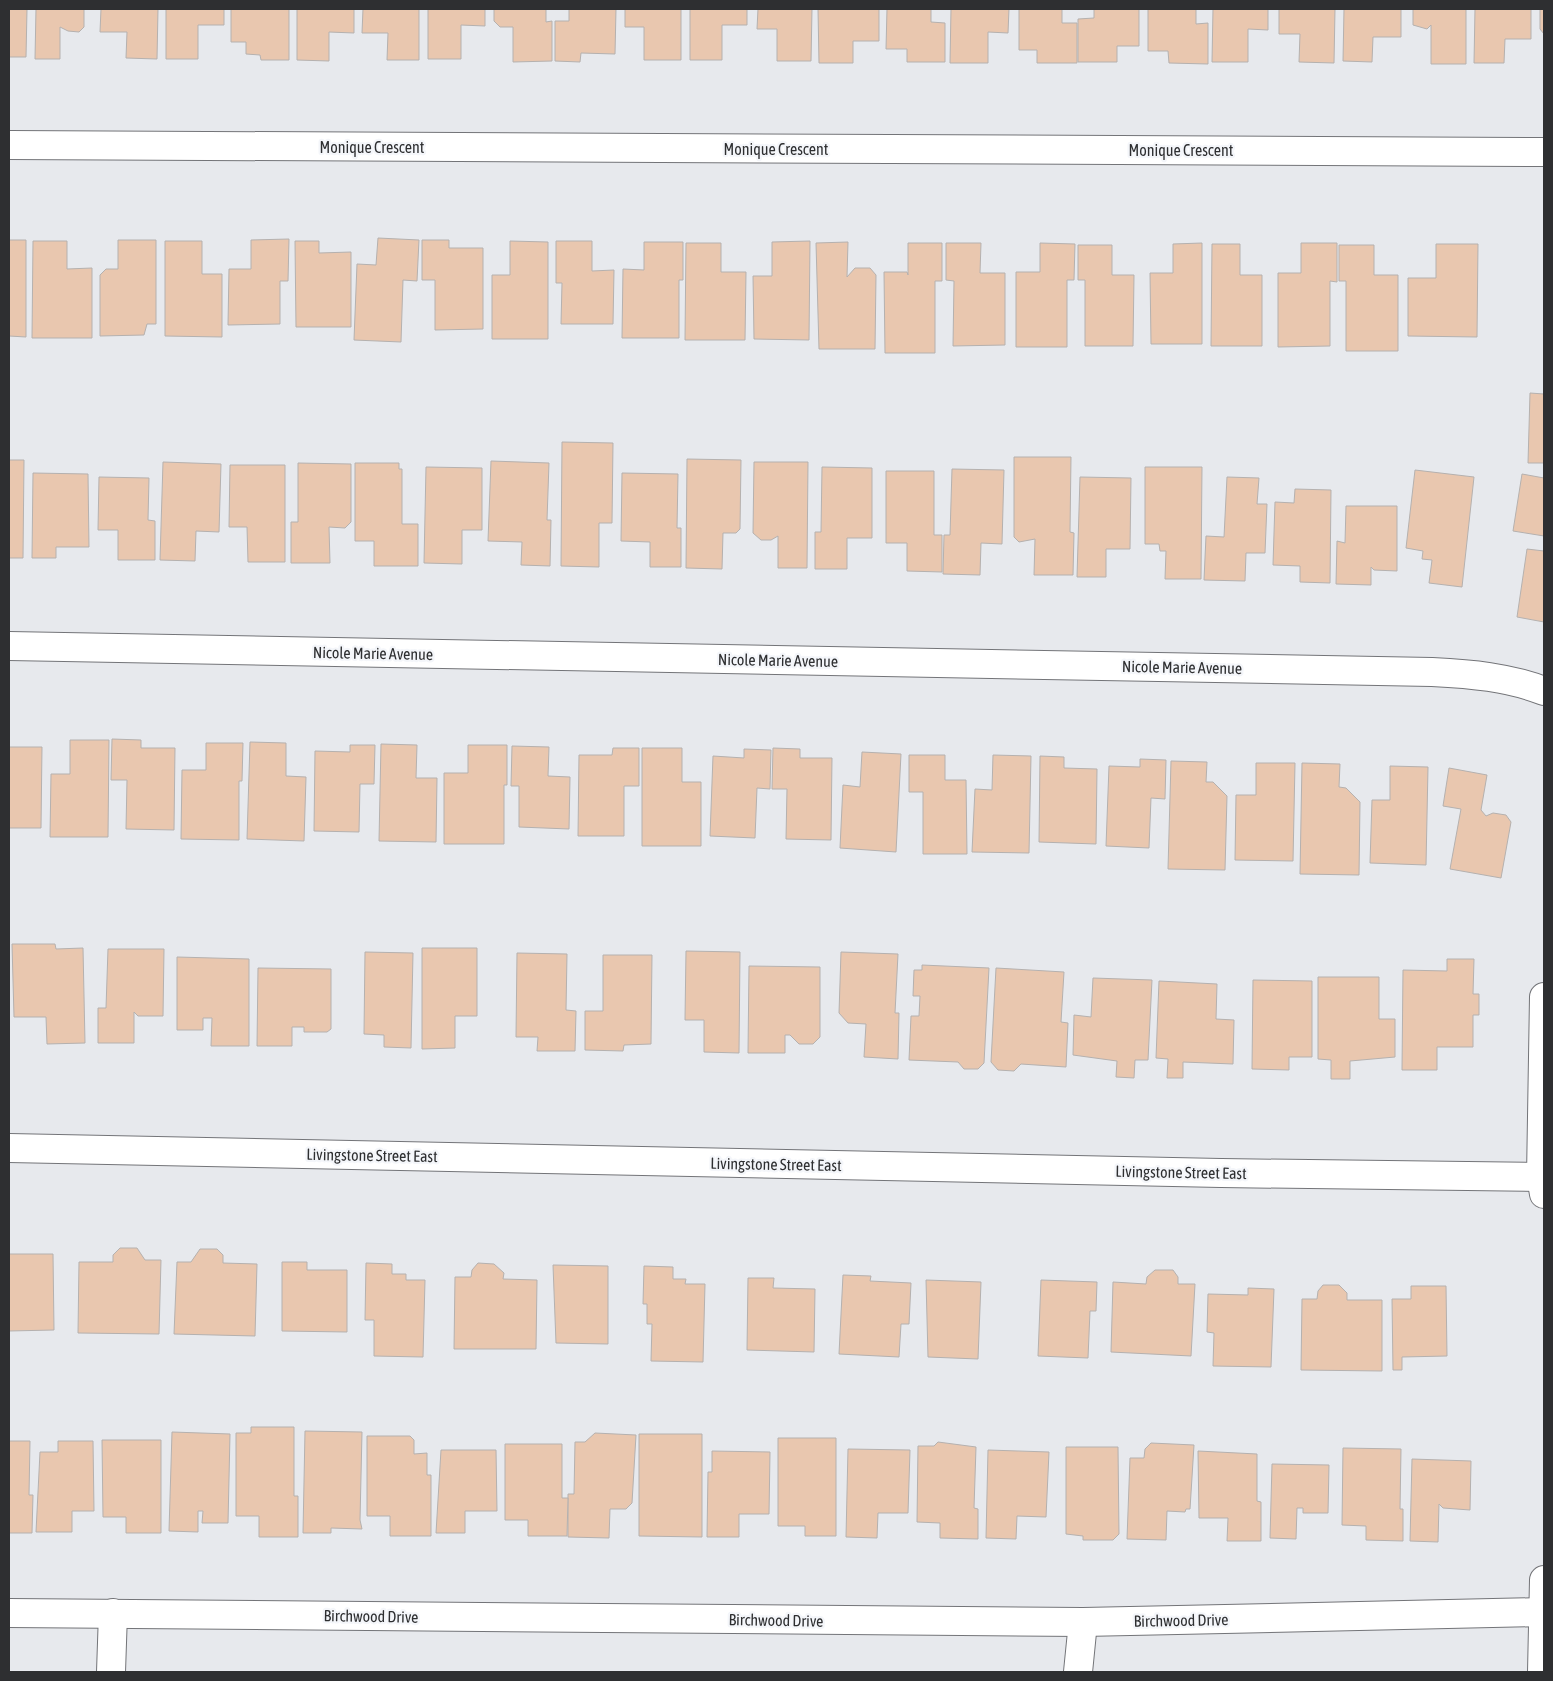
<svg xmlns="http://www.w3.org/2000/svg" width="1553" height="1681" viewBox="0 0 1553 1681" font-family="'Asap Condensed',sans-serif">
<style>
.building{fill:#e9c7af;stroke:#b5b1af}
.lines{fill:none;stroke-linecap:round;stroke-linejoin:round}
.street-casing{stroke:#737478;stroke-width:30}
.secondary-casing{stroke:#737478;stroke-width:30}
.street{stroke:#fff;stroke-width:28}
.secondary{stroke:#fff;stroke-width:28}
.labels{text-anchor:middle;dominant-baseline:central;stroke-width:4.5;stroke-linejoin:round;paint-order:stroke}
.street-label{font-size:16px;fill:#2e2f31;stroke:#f4f6fa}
</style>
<rect width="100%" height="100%" fill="#e7e9ed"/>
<g class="building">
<path d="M9 9H27L26 57H9Z"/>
<path d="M36 9H84V27L79 32 68 31 60 27V59H35Z"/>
<path d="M101 9H158L157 59 126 58 127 32H100Z"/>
<path d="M166 9H224V25H198V59H166Z"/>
<path d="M231 9H289V60H261L260 55 246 54V42H231Z"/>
<path d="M297 9H354V33L329 32V61L297 60Z"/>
<path d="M363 9H419V60H387L388 33H362Z"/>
<path d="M428 9H485V26L461 25V59H428Z"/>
<path d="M494 9H546V22L552 21V61L513 62V27H500L494 21Z"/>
<path d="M569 9H616L615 54 581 53 580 62 555 61V21H569Z"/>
<path d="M625 9H681V60H644V27H625Z"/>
<path d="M690 9H747V25H722V60H690Z"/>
<path d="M758 9H812L811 61H777V29H757Z"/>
<path d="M818 9H879V41H853V63H819Z"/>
<path d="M887 9H931V22L945 23V62H907V49H886Z"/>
<path d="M951 9H1009L1008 33 988 32V63H950Z"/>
<path d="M1019 9H1062V23H1077V63H1037V50H1019Z"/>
<path d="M1094 9H1139V46H1117V62H1078V19L1094 18Z"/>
<path d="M1148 9H1196V24L1208 23V64L1169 63 1168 51H1148Z"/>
<path d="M1213 9H1268V30L1248 29V62H1212Z"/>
<path d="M1279 9H1335L1334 63 1299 62 1300 34H1279Z"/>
<path d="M1344 9H1401V37H1373L1372 62 1343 61Z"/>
<path d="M1413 9H1466V64H1431V25L1427 29 1413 25Z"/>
<path d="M1475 9H1531V39H1505L1504 63H1474Z"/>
<path d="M1540 9H1544V34L1540 29Z"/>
<path d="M378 238 419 240 417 281 403 280 401 342 354 340 357 264 376 265Z"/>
<path d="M289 239 288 281H280V324L228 325 229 269H251V240Z"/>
<path d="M9 240H26V337L9 336Z"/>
<path d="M118 240H156V324H147L144 335 100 336V275L106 269H118Z"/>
<path d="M422 240H449V248H483V329L435 330V280H422Z"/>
<path d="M33 241H67V269L92 268V338H32Z"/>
<path d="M165 241H202V274H222V337L165 336Z"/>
<path d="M295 241H319V253L351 252V327H296Z"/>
<path d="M510 241 548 242V339H492V275H510Z"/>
<path d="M556 241H592V271L614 270 613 324H561L562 283H556Z"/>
<path d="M810 241 809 340 754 339 753 276H772V242Z"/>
<path d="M644 242H683V280H679V338H622L623 269 644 270Z"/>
<path d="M848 242 847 277 855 268H870L876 275 875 349H819L816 243Z"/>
<path d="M686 243H721V272H746L745 340H685Z"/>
<path d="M908 243H942V281H935V353H885L884 272H907L908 275Z"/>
<path d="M946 243H981L980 273H1005V345L953 346 954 281 946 280Z"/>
<path d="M1040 243 1075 244 1074 280H1067V347H1016V272H1040Z"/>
<path d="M1202 243V344H1151L1150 273H1173V244Z"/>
<path d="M1301 243H1337V282L1330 281V346L1278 347V273H1301Z"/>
<path d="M1212 244H1240V275H1262V346H1211Z"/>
<path d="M1436 244H1478L1477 337 1408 336V278H1436Z"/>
<path d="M1078 245H1112V275H1134L1133 346H1085V280H1078Z"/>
<path d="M1339 245H1374V275H1398V351H1346V281H1339Z"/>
<path d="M1530 393 1544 394V463H1528Z"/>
<path d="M562 442 613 443 612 523H599V567L561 566Z"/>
<path d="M1014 457H1071L1070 532 1074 533 1073 575H1034L1035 539 1019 542 1014 537Z"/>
<path d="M687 459 741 460 740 529 736 533H723L722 569 686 568Z"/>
<path d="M9 460H24L23 558H9Z"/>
<path d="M491 461 549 463 547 520H551L550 566 521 565 522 542 488 541Z"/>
<path d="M163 462 221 464 219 532 196 531 195 561 160 560Z"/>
<path d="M754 462H808L807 568H778V536L771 540H761L753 533Z"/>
<path d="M298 463 351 464V522L345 528 329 527 330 563H291V522H298Z"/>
<path d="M355 463H399V469H402V524H418V566H374V541H355Z"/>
<path d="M230 465H285V562H248L247 527H229Z"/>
<path d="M426 467 482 468V530H462V564L424 563Z"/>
<path d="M822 467 872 468V538H847V569H815V532H821Z"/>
<path d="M1145 467H1202L1201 579H1165L1166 551H1160L1159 544H1145Z"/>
<path d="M952 469 1004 470 1002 544 981 543 980 575 943 574 944 535H950Z"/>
<path d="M1415 470 1474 477 1462 587 1429 583 1432 560 1422 559 1423 551 1406 548Z"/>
<path d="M886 471H934V535H942V572L907 571V543H886Z"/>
<path d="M33 473 88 474 89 547H56V558H32Z"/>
<path d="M622 473 678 474 677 528H681V567H650V542L621 541Z"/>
<path d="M1522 474 1544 478V536L1513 531Z"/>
<path d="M99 477 149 478 148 520 155 521V560H118V530H98Z"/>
<path d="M1080 477 1131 478 1130 549H1106V577H1077Z"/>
<path d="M1227 477 1259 478 1257 504H1267L1265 553H1246L1245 581 1204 580 1206 536 1224 537Z"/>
<path d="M1295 489 1331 490 1330 583 1300 582V566L1273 565 1275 502 1294 503Z"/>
<path d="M1346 506H1397V571L1374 570 1371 567V585L1336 584 1337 541 1345 543Z"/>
<path d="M1527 549 1544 551V622L1517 617Z"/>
<path d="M112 739 141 740V748H175L174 830 126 829 127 780H111Z"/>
<path d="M70 740H109L108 837H50L51 774H70Z"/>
<path d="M250 742 286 743V776L306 777 304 841 247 839Z"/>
<path d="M206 743H243L242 781H239V840L181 839 182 770H206Z"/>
<path d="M381 744 417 745 416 778H437L436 842 379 841Z"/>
<path d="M350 745H375L374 784H360L359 832 314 831 315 751 350 752Z"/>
<path d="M468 745H507V785H504V844H444V773H468Z"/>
<path d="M512 746 549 747 548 776 570 777 569 829 519 827V786H511Z"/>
<path d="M9 747H42L41 828H9Z"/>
<path d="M613 748H639V786H624V836H578L579 755H612Z"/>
<path d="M642 748H682V782H701V846H642Z"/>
<path d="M773 748 800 749V758H832L831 840 786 839 787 789H772Z"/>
<path d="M744 749 771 750 770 789 757 788 755 838 710 836 713 756 744 758Z"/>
<path d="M862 752 901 754 896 852 840 848 843 785 860 787Z"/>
<path d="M909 755H945V780H966L967 854H923V792H909Z"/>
<path d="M993 755 1031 756 1029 853 972 852 975 789 992 790Z"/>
<path d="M1040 756 1064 757V768L1097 769 1096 844 1039 842Z"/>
<path d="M1140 759 1166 760 1165 799 1151 798 1149 848 1106 846 1109 766 1140 767Z"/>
<path d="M1171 761 1207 762 1206 782H1213L1227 796 1225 870 1168 869Z"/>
<path d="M1256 763H1295L1293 861 1235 860 1236 795H1256Z"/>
<path d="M1302 763 1340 764 1339 787 1346 788 1360 802 1359 875 1300 874Z"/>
<path d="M1390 766 1428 767 1426 865 1370 863 1372 800H1390Z"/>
<path d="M1449 768 1487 775 1481 810 1486 816 1493 813 1506 815 1511 822 1501 878 1450 869 1461 809 1443 806Z"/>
<path d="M12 944H55L56 949 83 948 85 1043 47 1044 46 1017H14Z"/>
<path d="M422 948H477V1016H455V1048L422 1049Z"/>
<path d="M108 949H164L163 1016H138L134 1012V1043H98V1008H106Z"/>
<path d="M686 951 740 952 739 1053 704 1052V1020H685Z"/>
<path d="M365 952 413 953 411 1048 384 1047V1035L364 1034Z"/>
<path d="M841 952 898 954 895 1013H899L898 1059 864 1057 866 1024 848 1023 839 1013Z"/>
<path d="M517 953 567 954 566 1010 576 1011 575 1051H537L538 1037H516Z"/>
<path d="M603 955H652L651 1044 624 1045 623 1051 585 1050V1011H603Z"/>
<path d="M177 957 249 959V1046H211L212 1018H203V1030H177Z"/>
<path d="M1447 959H1474L1473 994H1479V1015H1473V1047H1437V1070H1402L1403 970 1447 971Z"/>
<path d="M922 965 989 968 984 1063 978 1069H964L958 1062 909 1060 911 1016H919L920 996H913L914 970H922Z"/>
<path d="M749 966 820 967V1037L813 1044H799L790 1035H785V1053H748Z"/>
<path d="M258 968 331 969V1029L327 1032H304V1027H292V1046H257Z"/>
<path d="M996 968 1064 972 1061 1022 1068 1023 1066 1067 1021 1064 1014 1071 998 1070 991 1062Z"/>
<path d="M1318 977H1379V1019H1395V1057L1350 1061V1079H1331V1060L1318 1059Z"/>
<path d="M1093 978 1152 980 1148 1060H1135L1134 1078 1116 1077 1117 1061 1073 1055 1074 1015 1091 1017Z"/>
<path d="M1253 980 1312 981V1057H1289V1070L1252 1069Z"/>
<path d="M1159 981 1217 984 1216 1019 1234 1020 1233 1064 1183 1062V1078H1167L1168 1059 1156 1058Z"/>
<path d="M120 1248H137L145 1260H161L159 1334 78 1333 79 1262H113V1255Z"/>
<path d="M200 1249H217L223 1255V1263L257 1264 255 1336 174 1334 177 1262H191Z"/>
<path d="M9 1254H53L54 1330 9 1331Z"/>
<path d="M282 1262H307V1270H347V1332L282 1331Z"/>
<path d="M366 1263 392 1264V1274H406V1280H425L423 1357 374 1356V1320H365Z"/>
<path d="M478 1263 494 1264 504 1273 503 1279 537 1280 536 1349H454L455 1277H471L472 1270Z"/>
<path d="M553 1265 608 1266V1344L556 1343Z"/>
<path d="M644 1266 673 1267V1279H686L685 1284H705L703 1362 651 1361 652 1324H647V1304H643Z"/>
<path d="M1155 1270H1173L1178 1277V1284H1195L1191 1356 1111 1352 1113 1282 1146 1284 1147 1277Z"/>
<path d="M843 1275 871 1276 870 1281 911 1283 909 1324H901L899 1357 839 1354Z"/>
<path d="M748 1278H774L773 1288 815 1289 814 1352 747 1350Z"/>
<path d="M926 1280 981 1282 978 1359 928 1357Z"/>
<path d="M1041 1280 1097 1282 1096 1311H1090L1088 1358 1038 1356Z"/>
<path d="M1323 1285H1339L1347 1293V1300H1382V1371L1301 1370 1302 1299H1317L1318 1291Z"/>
<path d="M1411 1286H1446L1447 1356 1402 1357V1370H1393L1392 1299H1411Z"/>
<path d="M1248 1288 1274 1289 1271 1367 1213 1366 1214 1333 1207 1332 1208 1294 1248 1295Z"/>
<path d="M251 1427H294V1496H298V1537H259V1516H236V1433H251Z"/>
<path d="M305 1431 362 1432 360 1520 362 1529 331 1528V1533H303Z"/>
<path d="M172 1432 230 1434 228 1523H202L203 1511H198V1532L169 1531Z"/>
<path d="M595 1433 636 1435 632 1503 626 1509H610L609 1538 568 1537V1494H574L575 1442H585Z"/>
<path d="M639 1434H702V1537L639 1536Z"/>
<path d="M367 1436H410L414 1440V1454L427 1453V1475H431V1536H390V1516H367Z"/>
<path d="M778 1438H836V1536H805V1526H778Z"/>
<path d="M102 1440H161V1533H126V1517H103Z"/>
<path d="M9 1441H30L29 1495H33L32 1533H9Z"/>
<path d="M58 1441H93L94 1511H72V1532H36L40 1452H58Z"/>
<path d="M938 1442 976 1447 974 1508 978 1509V1539L940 1538V1523L917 1522 918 1446H934Z"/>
<path d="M1151 1443 1194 1445 1190 1509H1186L1185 1512 1167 1511 1166 1540 1127 1539 1130 1458H1144L1145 1449Z"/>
<path d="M505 1444H562V1498H568L567 1536H528V1520H505Z"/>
<path d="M1066 1447H1118L1119 1534 1113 1540H1083V1536L1066 1534Z"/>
<path d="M1343 1448 1401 1449 1400 1509H1403V1541L1366 1540V1526L1342 1525Z"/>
<path d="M848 1449 910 1450 908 1513H878L877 1538 846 1537Z"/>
<path d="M441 1450H496L497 1511H465V1533H436Z"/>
<path d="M988 1450 1049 1452 1046 1517 1017 1516 1016 1539 986 1538Z"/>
<path d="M712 1451 770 1452 769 1514H739V1537H707L708 1472H712Z"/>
<path d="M1198 1451 1257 1454V1501L1261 1502V1541H1227L1228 1518H1199Z"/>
<path d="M1412 1459 1471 1461 1470 1510 1443 1508 1439 1504 1438 1542 1410 1541Z"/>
<path d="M1272 1464 1329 1465 1328 1513H1303V1508H1297L1296 1539 1270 1538Z"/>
</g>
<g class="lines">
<g class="street-casing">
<g id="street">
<path d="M9 145 1544 152"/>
<path d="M9 646 1432 672C1471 674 1508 677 1544 691"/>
<path d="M1544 997 1541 1177 1544 1194"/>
<path d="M9 1613 1083 1622 1543 1612"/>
<path d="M111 1672 113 1613"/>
<path d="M1078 1672 1083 1622"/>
<path d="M1542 1672 1544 1580"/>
</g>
</g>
<g class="secondary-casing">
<path id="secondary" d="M9 1148 1221 1173 1544 1177"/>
</g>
<use href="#street" class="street"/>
<use href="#secondary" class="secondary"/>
</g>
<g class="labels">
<g class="street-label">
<text x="372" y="147">Monique Crescent</text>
<text x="776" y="149">Monique Crescent</text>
<text x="1181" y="150">Monique Crescent</text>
<text transform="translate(373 653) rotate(1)">Nicole Marie Avenue</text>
<text transform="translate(778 660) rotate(1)">Nicole Marie Avenue</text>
<text transform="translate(1182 667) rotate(1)">Nicole Marie Avenue</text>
<text transform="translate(372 1155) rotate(1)">Livingstone Street East</text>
<text transform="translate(776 1164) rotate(1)">Livingstone Street East</text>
<text transform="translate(1181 1172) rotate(1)">Livingstone Street East</text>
<text transform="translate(371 1616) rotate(1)">Birchwood Drive</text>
<text transform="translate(776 1620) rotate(1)">Birchwood Drive</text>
<text transform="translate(1181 1620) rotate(-1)">Birchwood Drive</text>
</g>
</g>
<rect width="1553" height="1681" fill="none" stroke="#2e2f31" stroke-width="20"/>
</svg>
